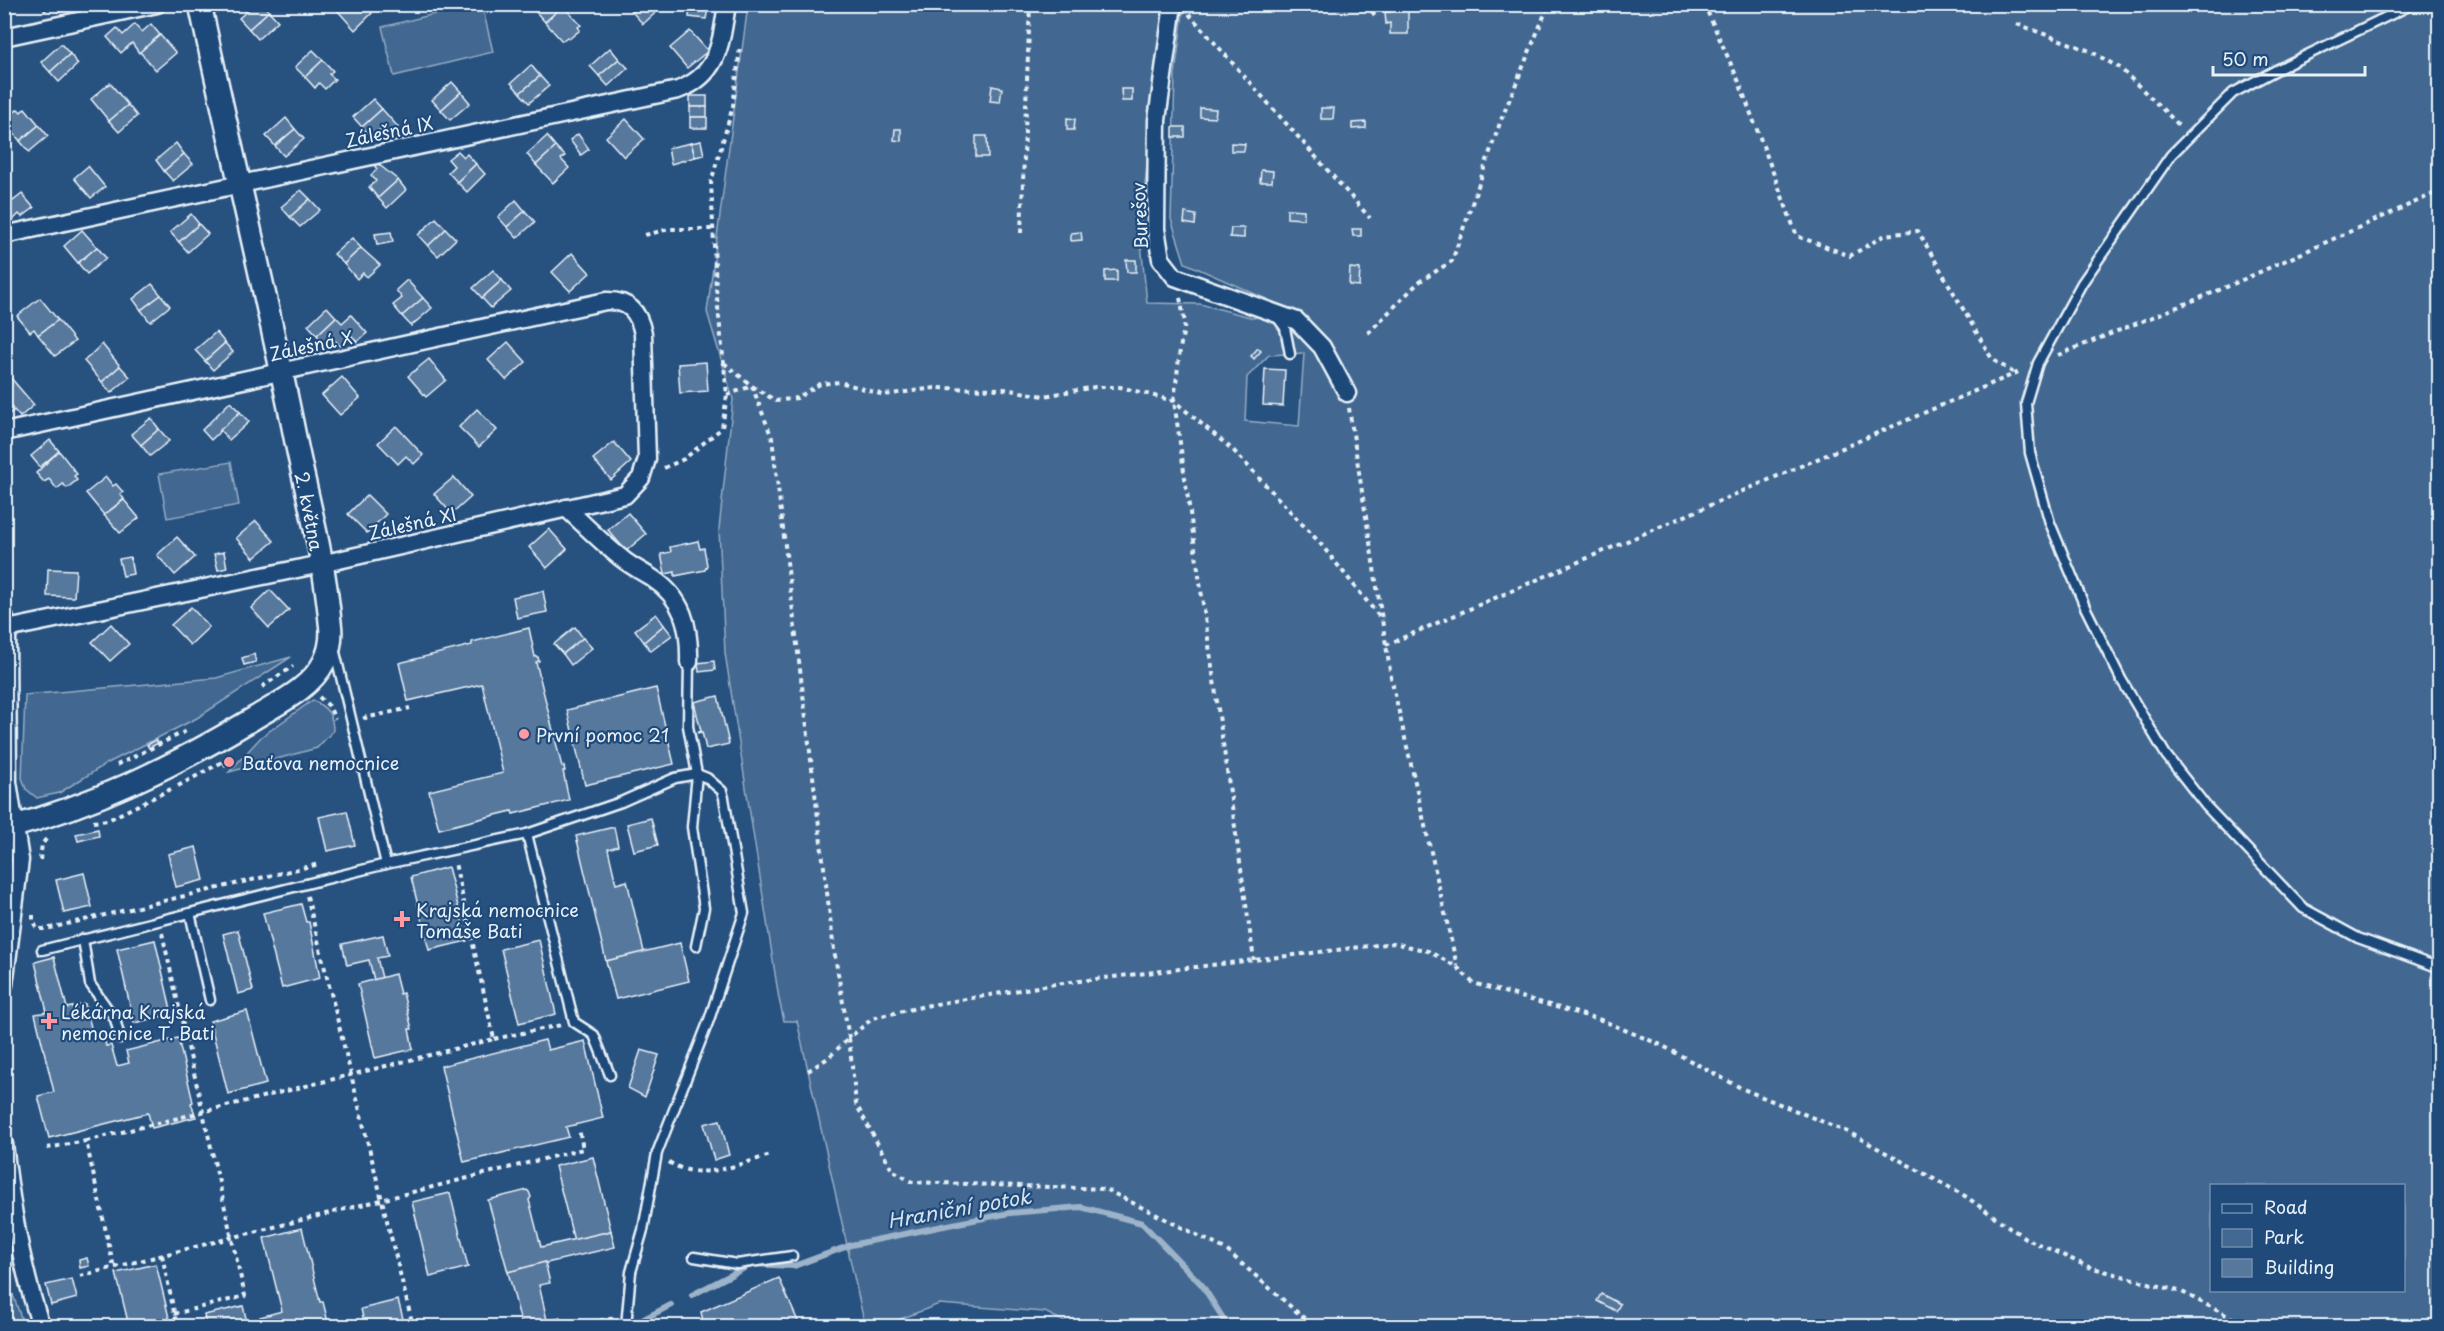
<svg xmlns="http://www.w3.org/2000/svg" width="2444" height="1331" viewBox="0 0 2444 1331" font-family="'Playpen Sans',sans-serif">
<style>
.green{fill:#436891;stroke:#96acc4;stroke-width:1.5;fill-rule:evenodd}
.lines{fill:none;stroke-linecap:round;stroke-linejoin:round}
.stream{stroke:#9db3c9;stroke-width:6}
.building{fill:#57789d;stroke:#e8f1f8;stroke-width:1.5}
.service-casing{stroke:#e8f1f8;stroke-width:13}
.minor-casing{stroke:#e8f1f8;stroke-width:21}
.tertiary-casing{stroke:#e8f1f8;stroke-width:26}
.path{stroke:#e8f1f8;stroke-width:4;stroke-dasharray:4.5 4.5;stroke-linecap:butt}
.service{stroke:#1f4a7a;stroke-width:8}
.minor{stroke:#1f4a7a;stroke-width:16}
.tertiary{stroke:#1f4a7a;stroke-width:21}
.poi-dot{fill:#ff9aa2;stroke:#1f4a7a;stroke-width:2}
.labels{text-anchor:middle;dominant-baseline:central;stroke-width:4.5;stroke-linejoin:round;paint-order:stroke}
.street-label{font-size:18px;fill:#e8f1f8;stroke:#1f4a7a}
.poi-label{font-size:18px;fill:#e8f1f8;stroke:#1f4a7a;text-anchor:start}
.water-label{font-size:20px;font-style:italic;fill:#d5e2ec;stroke:#1f4a7a}
</style>
<rect width="100%" height="100%" fill="#27517f"/>
<filter id="ink" filterUnits="userSpaceOnUse"><feTurbulence type="fractalNoise" baseFrequency=".0167" numOctaves="2"/><feDisplacementMap in="SourceGraphic" scale="12" xChannelSelector="R" yChannelSelector="G"/><feConvolveMatrix kernelMatrix="1 2 1 2 8 2 1 2 1" color-interpolation-filters="sRGB"/></filter>
<g filter="url(#ink)">
<g class="green">
<path d="M475 4 482 5 493 52 394 76 382 27Z"/>
<path d="M748 5H1163L1140 234 1147 303 1200 304 1254 318 1280 305 1185 263 1171 219 1175 75 1184 5H2439V1326H1073L1045 1312 939 1304 883 1326H865L797 1021H784L779 999 725 653 719 529 733 399 707 312ZM1304 353 1299 426 1245 421 1247 377 1269 355ZM2212 1186H2404V1290H2212Z"/>
<path d="M231 462 239 505 167 518 159 474Z"/>
<path d="M291 657 197 718 106 764 59 793 37 798 26 789 22 778 25 695 216 678Z"/>
<path d="M313 700C328 709 333 714 333 731L317 748 229 772 261 737Z"/>
<path d="M4 1272H5L24 1326H5Z"/>
</g>
<g class="lines">
<g class="stream">
<path d="M692 1295 752 1264 794 1266 851 1245 963 1222 1010 1213 1081 1207 1142 1223 1202 1285 1228 1326"/>
<path d="M632 1325 671 1305"/>
<path d="M1251 1326 1261 1323 1262 1326"/>
</g>
</g>
<g class="building">
<path d="M39 4H52L45 11Z"/>
<path d="M54 4H71L72 6 65 11 63 9 60 12Z"/>
<path d="M255 4H263L269 11 249 29 239 18Z"/>
<path d="M332 4H343L337 10Z"/>
<path d="M343 4H367L372 13 355 30 337 10Z"/>
<path d="M544 4H562L563 6 545 22 536 12Z"/>
<path d="M625 4H658L661 8 643 24Z"/>
<path d="M691 4H708V8Z"/>
<path d="M1390 4H1408V34H1390V23L1386 24 1385 12H1390Z"/>
<path d="M690 5 708 8 706 19 689 17Z"/>
<path d="M563 6 581 25 578 27 580 30 569 39 567 37 562 41 545 22Z"/>
<path d="M269 11 278 21 258 39 249 29Z"/>
<path d="M135 24 142 32 151 24 160 35 139 53 132 43 121 53 107 37 117 28 123 35Z"/>
<path d="M690 31 708 51 687 68 670 48Z"/>
<path d="M160 35 176 53 156 70 140 52Z"/>
<path d="M61 44 70 54 50 72 41 62Z"/>
<path d="M610 48 619 59 599 76 590 66Z"/>
<path d="M313 50 323 60 305 77 295 67Z"/>
<path d="M70 54 78 64 59 82 50 72Z"/>
<path d="M619 59 628 68 608 86 599 76Z"/>
<path d="M323 60 333 71 329 74 335 79 325 89 319 83 315 88 305 77Z"/>
<path d="M531 65 540 76 520 93 511 83Z"/>
<path d="M540 76 549 86 529 103 520 93Z"/>
<path d="M452 82 461 92 441 110 432 100Z"/>
<path d="M110 83 128 105 109 121 91 99Z"/>
<path d="M992 86 1002 88 1000 102 990 101Z"/>
<path d="M1121 89H1132V101H1122Z"/>
<path d="M461 92 470 103 450 120 441 110Z"/>
<rect x="690" y="96" width="17" height="11"/>
<path d="M373 99 382 109 362 127 353 117Z"/>
<path d="M128 105 137 116 119 132 109 121Z"/>
<rect x="690" y="107" width="17" height="10"/>
<path d="M25 108 39 125 20 141 4 121 18 109 21 112Z"/>
<path d="M1200 108 1216 109 1215 118 1200 117Z"/>
<path d="M1321 108H1334L1333 119H1321Z"/>
<path d="M382 109 398 127 386 138 379 130 371 137 362 127Z"/>
<rect x="690" y="117" width="17" height="11"/>
<path d="M286 118 295 129 275 146 266 136Z"/>
<path d="M1067 118 1075 119 1074 130H1067Z"/>
<path d="M626 119 644 139 624 157 606 137Z"/>
<path d="M1366 122V128L1352 129V123Z"/>
<path d="M39 125 48 136 29 152 20 141Z"/>
<rect x="1173" y="127" width="12" height="10"/>
<path d="M295 129 304 139 284 156 275 146Z"/>
<path d="M895 129H901V141L894 140Z"/>
<path d="M578 134 589 149 581 155 570 140Z"/>
<path d="M547 136 556 147 536 165 527 154Z"/>
<path d="M976 136H987L988 157H976Z"/>
<path d="M701 141 704 155 695 157 691 143Z"/>
<path d="M176 143 184 154 164 171 156 160Z"/>
<path d="M691 143 695 157 671 164 668 148Z"/>
<path d="M1231 143 1245 144 1244 151H1231Z"/>
<path d="M556 147 565 156 561 159 569 168 553 183 536 165Z"/>
<path d="M458 151 464 157 467 154 476 164 457 182 448 172 454 166 448 159Z"/>
<path d="M184 154 193 164 173 181 164 171Z"/>
<path d="M377 163 398 180 378 198 369 187 376 181 371 175 377 169 374 165Z"/>
<path d="M476 164 485 174 467 192 457 182Z"/>
<path d="M88 166 105 187 91 198 74 178Z"/>
<path d="M1261 170 1273 171 1272 182H1260Z"/>
<path d="M398 180 406 190 387 208 378 198Z"/>
<path d="M301 190 310 199 290 217 281 207Z"/>
<path d="M5 192 13 201 22 194 34 208 22 217 19 214 13 220 4 212Z"/>
<path d="M310 199 320 210 300 227 290 217Z"/>
<path d="M516 200 525 211 507 227 498 217Z"/>
<path d="M1287 209 1304 210V219L1287 218Z"/>
<path d="M525 211 535 222 517 238 507 227Z"/>
<path d="M1185 213 1196 215 1195 225 1184 223Z"/>
<path d="M191 214 199 224 179 242 170 232Z"/>
<path d="M436 218 446 229 428 246 418 235Z"/>
<path d="M199 224 208 234 188 252 179 242Z"/>
<path d="M1231 228H1244V238L1230 237Z"/>
<path d="M446 229 456 239 438 256 428 246Z"/>
<path d="M1352 229H1361V236H1353Z"/>
<path d="M82 230 97 247 78 263 64 246Z"/>
<path d="M391 232 393 242 377 245 375 234Z"/>
<path d="M1081 232 1082 240 1071 241V233Z"/>
<path d="M352 238 361 248 344 264 334 254Z"/>
<path d="M97 247 106 258 87 274 78 263Z"/>
<path d="M361 248 380 265 367 277 363 273 357 279 344 264Z"/>
<path d="M572 253 590 273 570 291 552 272Z"/>
<path d="M1126 260H1136V272H1127Z"/>
<path d="M1350 268 1360 269 1359 286 1349 285Z"/>
<path d="M493 270 502 280 482 298 473 288Z"/>
<path d="M1117 270V281H1105V271Z"/>
<path d="M407 280 423 298 402 316 393 305 402 298 396 290Z"/>
<path d="M502 280 511 291 491 308 482 298Z"/>
<path d="M152 284 161 295 141 310 133 299Z"/>
<path d="M161 295 170 306 150 322 141 310Z"/>
<path d="M40 298 58 320 38 335 34 329 30 332 17 316Z"/>
<path d="M423 298 432 308 411 326 402 316Z"/>
<path d="M327 307 336 317 317 335 308 325Z"/>
<path d="M351 315 367 333 357 342 352 336 340 346 333 338 326 345 317 335 336 317 342 323Z"/>
<path d="M58 320 75 341 55 356 38 335Z"/>
<path d="M216 332 225 343 205 361 195 350Z"/>
<path d="M508 342 526 362 506 380 488 360Z"/>
<path d="M225 343 233 352 213 370 205 361Z"/>
<path d="M102 344 120 366 102 382 84 361Z"/>
<path d="M1258 348 1261 351 1254 359 1251 356Z"/>
<path d="M429 359 446 380 426 397 408 376Z"/>
<path d="M706 362 708 391 680 393 678 364Z"/>
<path d="M120 366 130 377 111 393 102 382Z"/>
<path d="M1265 369 1285 370 1283 406 1263 405Z"/>
<path d="M10 377 34 405 20 417 14 410 8 415 4 411V382Z"/>
<path d="M342 377 360 398 340 415 322 395Z"/>
<path d="M230 402 240 412 211 440 202 430Z"/>
<path d="M477 409 497 430 479 447 459 427Z"/>
<path d="M240 412 249 422 229 440 220 430Z"/>
<path d="M151 418 159 429 141 445 131 434Z"/>
<path d="M396 426 423 455 414 464 406 456 398 464 378 443Z"/>
<path d="M159 429 169 441 150 456 141 445Z"/>
<path d="M50 440 59 451 40 467 31 456Z"/>
<path d="M614 442 631 462 611 480 593 459Z"/>
<path d="M59 451 77 474 74 476 77 480 67 488 63 484 57 489 49 479 44 482 36 473Z"/>
<path d="M106 477 113 486 116 484 123 492 120 494 124 499 104 515 86 493Z"/>
<path d="M454 477 471 497 452 514 434 494Z"/>
<path d="M367 495 386 514 367 533 348 514Z"/>
<path d="M124 500 139 518 120 533 104 515Z"/>
<path d="M628 513 646 534 626 551 608 530Z"/>
<path d="M256 521 274 541 254 558 236 538Z"/>
<path d="M549 529 567 549 547 568 529 547Z"/>
<path d="M177 537 195 557 175 575 157 555Z"/>
<path d="M698 541 700 549 704 548 707 565 705 570 675 576V572L665 574 661 554 671 552 670 547Z"/>
<path d="M224 552 227 568 218 570 214 554Z"/>
<path d="M130 557 133 574 123 576 119 559Z"/>
<path d="M48 569 76 570 74 597 47 596Z"/>
<path d="M270 590 289 610 269 628 251 608Z"/>
<path d="M543 591 547 612 517 618 513 597Z"/>
<path d="M191 607 209 627 190 645 171 625Z"/>
<path d="M656 614 664 625 644 642 635 630Z"/>
<path d="M111 624 129 644 110 661 92 642Z"/>
<path d="M664 625 672 635 651 651 644 642Z"/>
<path d="M575 627 583 638 563 654 554 644Z"/>
<path d="M529 628 535 657H538L539 661 536 662 562 767 564 766 565 771H563L569 800 513 814 512 811 439 829 429 791 503 773 482 684 408 701 399 663 472 645V642Z"/>
<path d="M583 638 592 648 571 665 563 654Z"/>
<path d="M254 654 256 662 244 665 242 658Z"/>
<path d="M714 661 715 670 699 672 698 663Z"/>
<path d="M656 688 674 764 585 785 567 710Z"/>
<path d="M718 696 729 744 706 749 702 732 697 733 701 731 694 702Z"/>
<path d="M156 740 158 743 149 748 147 745Z"/>
<path d="M232 758 234 761 225 766 223 763Z"/>
<path d="M347 811 355 845 327 851 319 817Z"/>
<path d="M651 818 658 845 634 851 627 824Z"/>
<path d="M614 827 618 846 608 849 616 884 627 881 644 952 606 961 576 836Z"/>
<path d="M98 829 99 836 78 841 76 834Z"/>
<path d="M196 847 204 880 176 887 168 854Z"/>
<path d="M448 867 467 941 429 950 411 877Z"/>
<path d="M84 873 92 907 64 913 56 880Z"/>
<path d="M301 904 306 922H309L320 978 282 988 263 913Z"/>
<path d="M238 930 253 990 238 994 223 934Z"/>
<path d="M383 935 388 956 377 958 382 978 374 980 369 960 347 965 342 944Z"/>
<path d="M155 940 172 1014 134 1023 117 949Z"/>
<path d="M539 940 556 1014 519 1023 501 949Z"/>
<path d="M680 943 689 981 616 999 606 961Z"/>
<path d="M54 957 67 1008 85 1004 93 1035 103 1033 106 1046 111 1045 117 1066 129 1063 126 1051 178 1038 193 1102 191 1103 196 1117 152 1128 148 1113 49 1138 38 1096 54 1092 35 1014 47 1012 35 962Z"/>
<path d="M395 974 400 994 403 993 412 1029H409L413 1049 375 1058 358 984Z"/>
<path d="M247 1011 266 1084 228 1094 210 1021Z"/>
<path d="M545 1040 548 1050 585 1041 603 1118 566 1127 569 1137 464 1162 441 1066Z"/>
<path d="M641 1050 659 1055 645 1097 628 1088Z"/>
<path d="M720 1120 729 1155 714 1160 704 1124Z"/>
<path d="M593 1157 611 1231 574 1241 555 1166Z"/>
<path d="M527 1190 529 1192 531 1197 529 1200 541 1247 611 1231 615 1247 508 1272 488 1200Z"/>
<path d="M450 1193 468 1267 430 1277 412 1202Z"/>
<path d="M302 1228 320 1302H323L329 1326H263L260 1317 282 1311 264 1238Z"/>
<path d="M87 1258 89 1266 80 1268 79 1260Z"/>
<path d="M545 1262 550 1283 539 1285 547 1320 560 1318 562 1326H522L508 1272Z"/>
<path d="M156 1264 171 1326H129L116 1273Z"/>
<path d="M779 1278 800 1326H704L701 1312Z"/>
<path d="M72 1279 77 1298 51 1305 46 1285Z"/>
<path d="M1601 1294 1620 1304 1616 1311 1597 1301Z"/>
<path d="M398 1300 405 1326H365L361 1309Z"/>
<path d="M243 1306 248 1326H206L204 1315Z"/>
</g>
<g class="lines">
<g class="service-casing">
<g id="service">
<path d="M2413 4 2278 69 2233 93 2171 155 2082 283 2038 363 2026 403 2030 453 2050 523 2085 607 2121 679 2166 755 2206 806 2303 908 2358 938 2440 968"/>
<path d="M1277 317 1285 328 1290 354"/>
<path d="M334 648 386 864"/>
<path d="M689 662 688 726 697 774 692 827 704 908 696 946"/>
<path d="M527 834 574 1022 594 1035 610 1075"/>
<path d="M190 913 210 1000"/>
<path d="M83 939 90 984 115 1019 120 1038"/>
<path d="M42 950 386 864 527 834 621 802 675 778 697 774 707 778 722 791 724 798 744 913 709 1020 657 1153 643 1230 631 1272 626 1326"/>
<path d="M694 1257 737 1264 792 1256"/>
</g>
</g>
<g class="minor-casing">
<g id="minor">
<path d="M1173 4 1157 120 1156 229 1161 259 1175 277 1297 321 1322 347 1347 393"/>
<path d="M4 37 157 4"/>
<path d="M4 235 678 90C719 75 721 42 727 4"/>
<path d="M4 432 606 301C629 300 639 312 643 334L647 459 641 478 625 495 321 564 7 629"/>
<path d="M566 508C586 526 604 545 625 561 633 567 643 572 652 578 683 598 690 626 689 662"/>
<path d="M4 616 7 629 8 782 20 860 4 985"/>
<path d="M4 1144C11 1206 21 1267 41 1326"/>
</g>
</g>
<g class="tertiary-casing">
<path id="tertiary" d="M4 829C95 805 176 765 256 717 279 703 311 688 324 662 330 650 332 635 330 622 325 562 308 501 296 442 267 296 231 151 200 4"/>
</g>
<g class="path">
<path d="M1366 4 1374 14V4"/>
<path d="M1704 4 1739 82 1797 236 1850 256 1885 235 1918 231 1992 359 2014 373"/>
<path d="M1189 14 1370 218"/>
<path d="M2017 24 2090 51 2120 68 2181 127"/>
<path d="M1021 233 1030 4"/>
<path d="M645 235 669 229H715"/>
<path d="M1180 298 1185 323 1180 349 1174 401 1254 960"/>
<path d="M1368 333 1419 282 1452 261 1501 120 1549 4"/>
<path d="M2058 355 2222 289 2440 191"/>
<path d="M724 363 752 386 772 438 834 950 849 1038 873 1018 930 1005 1055 984 1394 943 1428 951 1457 967 1473 983 1601 1020 1661 1045 1743 1089 1850 1133 1965 1196 2025 1238 2089 1267 2182 1292 2247 1326"/>
<path d="M727 395 752 386 776 401 797 398 820 384 840 382 884 395 935 388 1004 389 1044 396 1095 387H1120L1174 401 1233 450 1319 542 1382 620"/>
<path d="M1349 408 1391 677 1457 966"/>
<path d="M664 468 684 459 722 428 727 395 716 288 711 182 733 106 740 47"/>
<path d="M1386 645 2021 371"/>
<path d="M262 687 293 666"/>
<path d="M319 697 329 706 335 719"/>
<path d="M364 716 365 718 410 708"/>
<path d="M117 765 186 731"/>
<path d="M178 786 224 761"/>
<path d="M93 822 108 820 171 789"/>
<path d="M40 860 42 844 48 837"/>
<path d="M307 896 413 1326"/>
<path d="M33 915V920L37 929H46L319 864"/>
<path d="M162 933 245 1296 174 1314"/>
<path d="M849 1038 856 1104 892 1170 912 1182 1105 1189 1225 1249 1313 1326"/>
<path d="M494 1039 561 1025"/>
<path d="M808 1071 828 1058 848 1039"/>
<path d="M86 1141 494 1039 455 863"/>
<path d="M47 1148 86 1141 114 1268"/>
<path d="M669 1162C700 1183 738 1164 771 1155"/>
<path d="M162 1255 177 1326"/>
<path d="M80 1276 583 1149 579 1129"/>
<path d="M574 1326V1325L616 1318"/>
</g>
<use href="#service" class="service"/>
<use href="#minor" class="minor"/>
<use href="#tertiary" class="tertiary"/>
</g>
</g>
<g class="poi-dot">
<circle cx="524" cy="734" r="6"/>
<circle cx="229" cy="762" r="6"/>
<path d="M399 910h6v6h6v6h-6v6h-6v-6h-6v-6h6z"/>
<path d="M46 1012h6v6h6v6h-6v6h-6v-6h-6v-6h6z"/>
</g>
<g class="labels">
<g class="street-label">
<text transform="translate(389 131) rotate(-12)">Zálešná IX</text>
<text transform="translate(1139 216) rotate(-93)">Burešov</text>
<text transform="translate(311 345) rotate(-12)">Zálešná X</text>
<text transform="translate(310 511) rotate(79)">2. května</text>
<text transform="translate(412 523) rotate(-13)">Zálešná XI</text>
</g>
<g class="poi-label">
<text x="536" y="734">První pomoc 21</text>
<text x="241" y="762">Baťova nemocnice</text>
<text x="416" y="909">Krajská nemocnice<tspan x="416" dy="21">Tomáše Bati</tspan></text>
<text x="61" y="1011">Lékárna Krajská<tspan x="61" dy="21">nemocnice T. Bati</tspan></text>
</g>
<g class="water-label">
<text transform="translate(959 1208) rotate(-10)">Hraniční potok</text>
</g>
</g>
<rect width="2444" height="1331" fill="none" stroke="#1f4a7a" stroke-width="24"/>
<rect x="12" y="12" width="2420" height="1307" fill="none" stroke="#e8f1f8" stroke-width="2" filter="url(#ink)"/>
<rect x="2210" y="1184" width="195" height="108" fill="#1f4a7a" stroke="#6f8dac" stroke-width="1.5"/>
<rect x="2222" y="1204" width="30" height="9" fill="#1f4a7a" stroke="#6f8dac" stroke-width="1.5"/>
<text x="2264" y="1214" font-size="18" fill="#e8f1f8">Road</text>
<rect x="2222" y="1229" width="30" height="18" fill="#436891" stroke="#6f8dac" stroke-width="1.5"/>
<text x="2264" y="1244" font-size="18" fill="#e8f1f8">Park</text>
<rect x="2222" y="1259" width="30" height="18" fill="#57789d" stroke="#6f8dac" stroke-width="1.5"/>
<text x="2264" y="1274" font-size="18" fill="#e8f1f8">Building</text>
<path d="M2213 66v9h152v-9" fill="none" stroke="#e8f1f8" stroke-width="3"/>
<text x="2222" y="66" font-size="18" fill="#e8f1f8" stroke="#1f4a7a" stroke-width="4.5" paint-order="stroke">50 m</text>
</svg>
